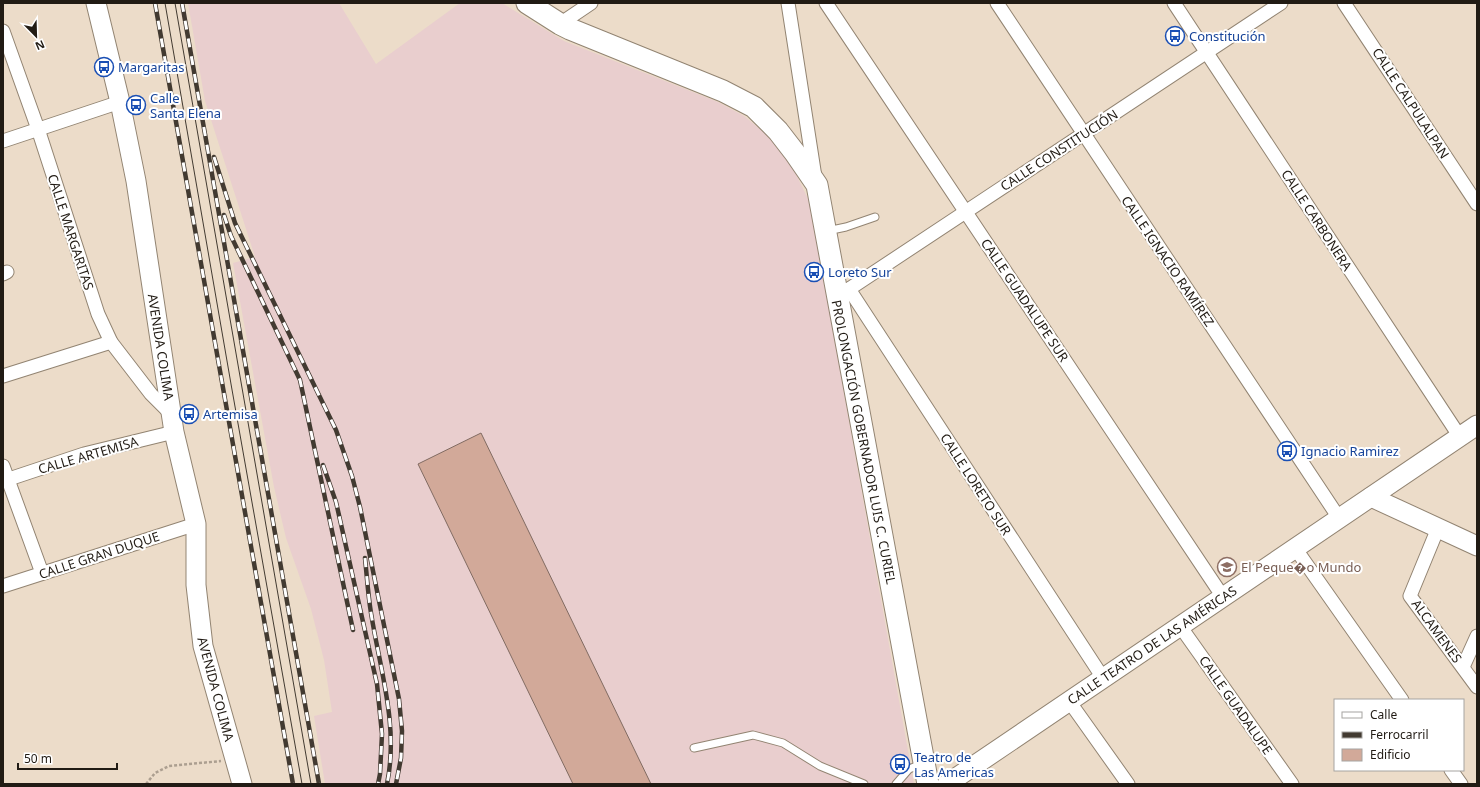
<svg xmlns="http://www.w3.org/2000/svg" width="1480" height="787" viewBox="0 0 1480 787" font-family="'Noto Sans',sans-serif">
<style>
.industrial{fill:#e9cece}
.building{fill:#d2a999;stroke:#816b62}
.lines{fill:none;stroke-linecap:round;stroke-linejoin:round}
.lane-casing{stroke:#928472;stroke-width:9}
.street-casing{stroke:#928472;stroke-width:15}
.secondary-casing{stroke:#928472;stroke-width:21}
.primary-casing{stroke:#928472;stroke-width:23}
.path{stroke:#ac9f90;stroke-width:2.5;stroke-dasharray:3 2;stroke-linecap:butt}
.lane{stroke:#fff;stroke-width:7}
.street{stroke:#fff;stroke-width:13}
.secondary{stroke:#fff;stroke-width:19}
.primary{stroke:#fff;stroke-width:21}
.tram{stroke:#423a31;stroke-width:1}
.rail-casing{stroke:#423a31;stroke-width:4.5}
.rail{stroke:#fff;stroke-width:3;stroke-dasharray:9;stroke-linecap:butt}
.labels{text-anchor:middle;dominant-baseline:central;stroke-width:4;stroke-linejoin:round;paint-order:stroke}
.transit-label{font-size:13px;fill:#164399;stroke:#fff;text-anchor:start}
.street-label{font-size:13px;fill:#211b14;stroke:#fff}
.education-label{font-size:13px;fill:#785e54;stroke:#fff;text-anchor:start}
</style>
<rect width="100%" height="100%" fill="#ecdcc9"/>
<path class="industrial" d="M188 3H339L376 64 460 3H502L564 41 718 102 744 116 765 133 790 162 810 203 914 784H325L314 716 332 712 324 660 311 609 286 538 274 487 233 263 255 257 205 101Z"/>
<path class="building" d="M481 433 651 784H573L418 464Z"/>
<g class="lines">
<g class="lane-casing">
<g id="lane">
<path d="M827 231 846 227 875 217"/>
<path d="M694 748 753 735 783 743 820 766 864 784"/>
<path d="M896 784 909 769 922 764"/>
</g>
</g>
<g class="street-casing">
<g id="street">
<path d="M788 3 815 177"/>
<path d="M826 3 1223 597"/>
<path d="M997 3 1339 518"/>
<path d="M1174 3 1460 437"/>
<path d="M1344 3 1477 204"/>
<path d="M560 24 591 3"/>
<path d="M3 31 38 129 98 314 111 342 151 394 172 415"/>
<path d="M3 141 120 102"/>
<path d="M3 274 7 272"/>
<path d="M849 289 1103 678"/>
<path d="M837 297 1281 3"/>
<path d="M3 376 111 342"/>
<path d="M3 466 42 573"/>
<path d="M3 481 84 454 174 432"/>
<path d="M1438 528 1410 596 1477 687"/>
<path d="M1295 548 1402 700"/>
<path d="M3 586 196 524"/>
<path d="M1180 626 1292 784"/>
<path d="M1463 667 1477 636"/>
<path d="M1069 701 1128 784"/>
<path d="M1451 770 1461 784"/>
</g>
</g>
<g class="secondary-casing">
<g id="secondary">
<path d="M96 3 120 102 136 181 174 432 196 524V585L203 646 242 784"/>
<path d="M1371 497 1477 546"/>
<path d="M947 784 1477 425"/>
</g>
</g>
<g class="primary-casing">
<path id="primary" d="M527 3 560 24 570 29 723 91 754 107 778 131 795 153 817 185 928 784"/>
</g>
<path class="path" d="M146 784 155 773 169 766 221 761"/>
<use href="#lane" class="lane"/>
<use href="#street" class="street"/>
<use href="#secondary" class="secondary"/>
<use href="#primary" class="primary"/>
<g class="tram">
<path d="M165 3 231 384 302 784"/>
<path d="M175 3 311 784"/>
</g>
<g class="rail-casing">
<g id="rail">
<path d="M155 3 293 784"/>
<path d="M182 3 319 784"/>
<path d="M214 157 235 223 336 430 352 476 360 507 399 699 402 731 401 758 396 784"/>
<path d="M224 215 231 236 300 380 353 630"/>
<path d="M323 465 336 502 377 684 382 734 380 774 378 784"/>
<path d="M365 558C367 577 368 595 371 613 380 670 399 726 387 784"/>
</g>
</g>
<use href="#rail" class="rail"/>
</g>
<defs>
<g id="bus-ring" transform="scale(1)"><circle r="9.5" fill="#fff" stroke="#1a4fb4" stroke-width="1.5"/><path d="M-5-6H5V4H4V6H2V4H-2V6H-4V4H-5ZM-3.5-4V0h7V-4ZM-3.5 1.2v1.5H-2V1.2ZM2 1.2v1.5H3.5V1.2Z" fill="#1a4fb4"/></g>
<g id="school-ring" transform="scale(1)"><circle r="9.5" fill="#fff" stroke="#8d6e63" stroke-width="1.5"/><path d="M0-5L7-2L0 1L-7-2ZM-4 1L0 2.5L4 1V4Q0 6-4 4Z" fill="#8d6e63"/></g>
</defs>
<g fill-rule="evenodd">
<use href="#bus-ring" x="1175" y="36"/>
<use href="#bus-ring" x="104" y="67"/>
<use href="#bus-ring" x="136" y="105"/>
<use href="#bus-ring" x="814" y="272"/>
<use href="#bus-ring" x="189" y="414"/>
<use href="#bus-ring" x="1287" y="451"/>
<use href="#school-ring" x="1227" y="567"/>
<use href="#bus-ring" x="900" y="764"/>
</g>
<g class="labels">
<g class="transit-label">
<text x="1189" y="36">Constitución</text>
<text x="118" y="67">Margaritas</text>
<text x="150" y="98">Calle<tspan x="150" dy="15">Santa Elena</tspan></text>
<text x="828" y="272">Loreto Sur</text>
<text x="203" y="414">Artemisa</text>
<text x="1301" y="451">Ignacio Ramirez</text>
<text x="914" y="757">Teatro de<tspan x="914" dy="15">Las Americas</tspan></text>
</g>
<g class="street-label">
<text transform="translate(1411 103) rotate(57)">CALLE CALPULALPAN</text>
<text transform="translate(1059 150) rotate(-33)">CALLE CONSTITUCIÓN</text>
<text transform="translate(1317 220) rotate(57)">CALLE CARBONERA</text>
<text transform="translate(71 232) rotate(72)">CALLE MARGARITAS</text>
<text transform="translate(1168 261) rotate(56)">CALLE IGNACIO RAMÍREZ</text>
<text transform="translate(1025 300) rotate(56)">CALLE GUADALUPE SUR</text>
<text transform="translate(161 347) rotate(81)">AVENIDA COLIMA</text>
<text transform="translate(864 442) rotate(79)">PROLONGACIÓN GOBERNADOR LUIS C. CURIEL</text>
<text transform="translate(88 455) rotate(-16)">CALLE ARTEMISA</text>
<text transform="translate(976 484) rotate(57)">CALLE LORETO SUR</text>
<text transform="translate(99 555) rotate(-18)">CALLE GRAN DUQUE</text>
<text transform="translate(1437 631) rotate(54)">ALCAMENES</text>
<text transform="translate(1152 645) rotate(-34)">CALLE TEATRO DE LAS AMÉRICAS</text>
<text transform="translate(216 689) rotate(75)">AVENIDA COLIMA</text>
<text transform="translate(1236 705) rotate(55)">CALLE GUADALUPE</text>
</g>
<g class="education-label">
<text x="1241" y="567">El Peque�o Mundo</text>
</g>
</g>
<rect width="1480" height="787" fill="none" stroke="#211b14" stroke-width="8"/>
<rect x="1334" y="699" width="130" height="72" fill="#ffffff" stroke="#a6a4a1"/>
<rect x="1342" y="712" width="20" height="6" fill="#ffffff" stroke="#a6a4a1"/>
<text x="1370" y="719" font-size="12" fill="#211b14">Calle</text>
<rect x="1342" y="732" width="20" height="6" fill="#423a31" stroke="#a6a4a1"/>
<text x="1370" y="739" font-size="12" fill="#211b14">Ferrocarril</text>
<rect x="1342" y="749" width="20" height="12" fill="#d2a999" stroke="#a6a4a1"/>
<text x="1370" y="759" font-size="12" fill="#211b14">Edificio</text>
<g transform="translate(36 36) rotate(157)" stroke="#ffffff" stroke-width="3" paint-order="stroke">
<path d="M0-3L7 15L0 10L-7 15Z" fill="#211b14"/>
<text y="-6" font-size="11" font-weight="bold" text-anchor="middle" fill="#211b14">N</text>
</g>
<path d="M18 763v6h99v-6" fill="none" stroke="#211b14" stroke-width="2"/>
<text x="24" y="763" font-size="12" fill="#211b14" stroke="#ffffff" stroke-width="3" paint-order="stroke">50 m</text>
</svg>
